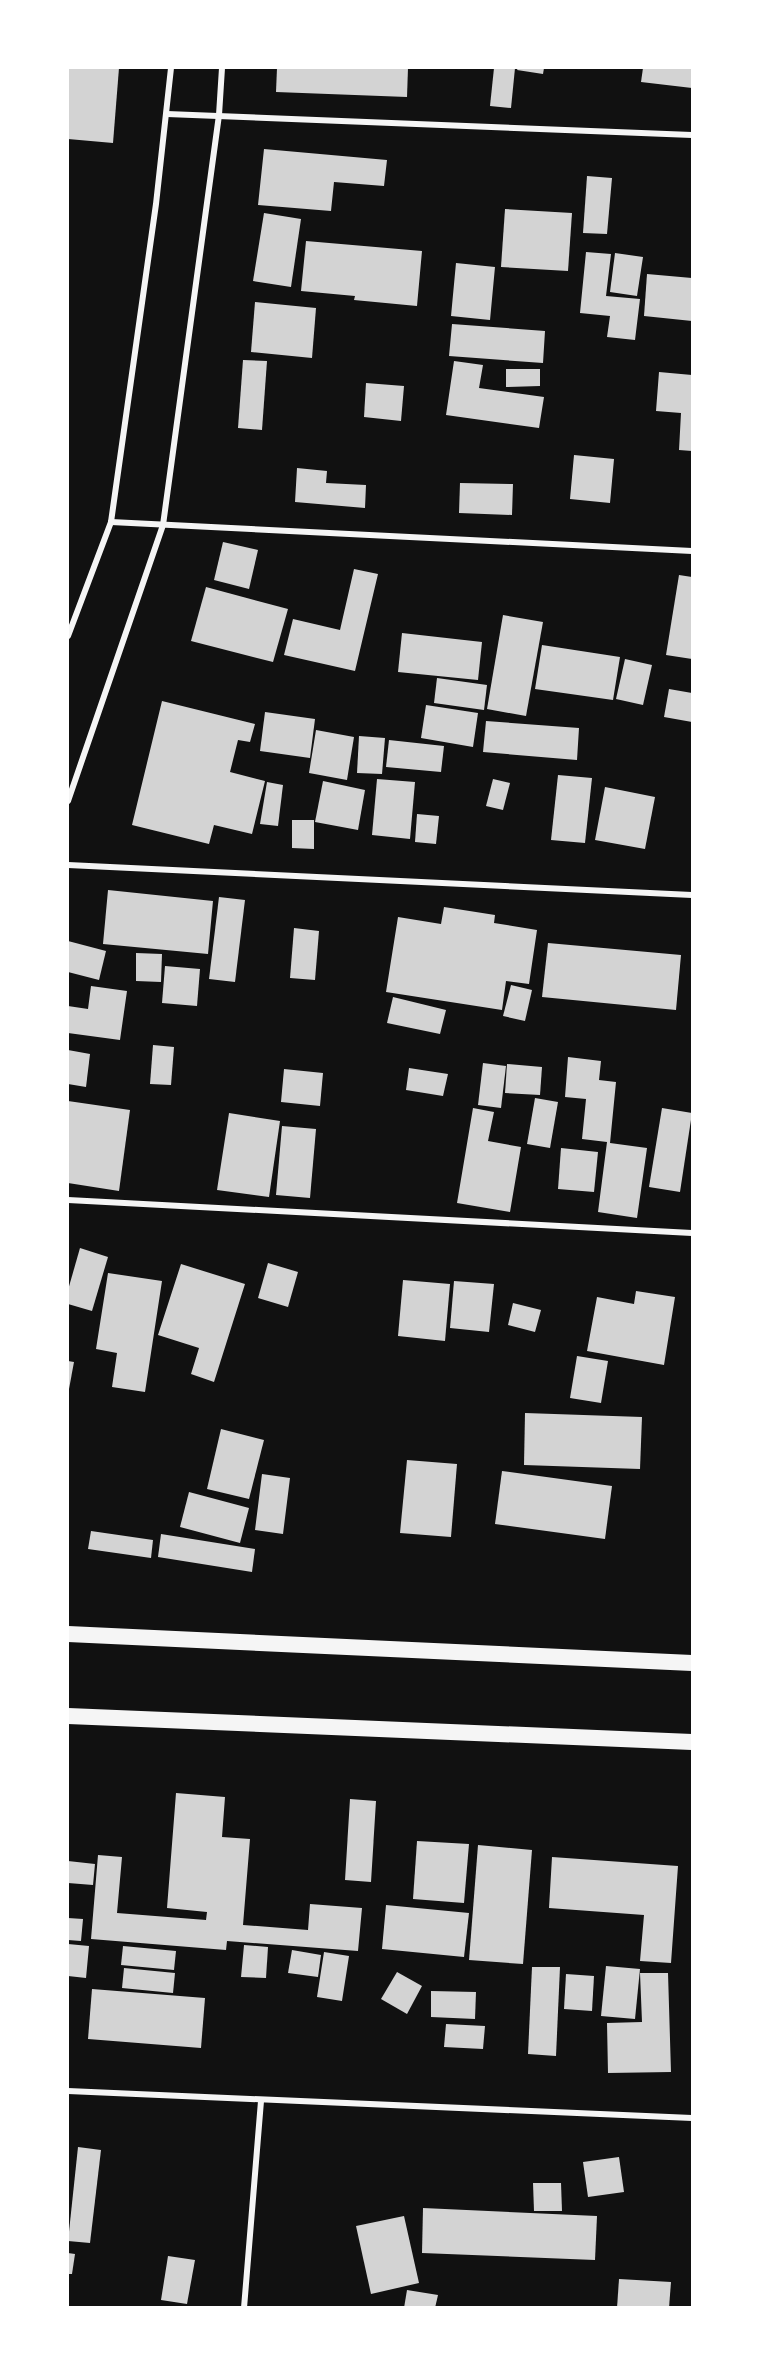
<svg xmlns="http://www.w3.org/2000/svg" width="760" height="2375" viewBox="0 0 760 2375" font-family="Literata,serif">
<style>
.building{fill:#d3d3d3}
.lines{fill:none;stroke-linecap:round;stroke-linejoin:round}
.minor{stroke:#f5f5f5;stroke-width:6}
.trunk{stroke:#f5f5f5;stroke-width:16}
</style>
<rect width="100%" height="100%" fill="#111"/>
<g class="building">
<path d="M68 68H119L113 143 68 139Z"/>
<path d="M277 68H408L407 97 276 92Z"/>
<path d="M494 68H515L511 108 490 106Z"/>
<path d="M518 68H544L543 74 517 70Z"/>
<path d="M643 68H692V88L641 82Z"/>
<path d="M264 149 387 160 384 186 334 182 331 211 258 205Z"/>
<path d="M587 176 612 178 607 234 583 233Z"/>
<path d="M505 209 572 213 568 271 501 267Z"/>
<path d="M264 213 301 219 291 287 253 281Z"/>
<path d="M306 241 422 251 417 306 354 300 355 296 301 291Z"/>
<path d="M586 252 611 254 606 296 640 299 635 340 607 337 610 316 580 313Z"/>
<path d="M615 253 643 257 637 296 610 292Z"/>
<path d="M456 263 495 267 490 320 451 316Z"/>
<path d="M647 274 692 278V321L644 316Z"/>
<path d="M255 302 316 308 312 358 251 352Z"/>
<path d="M452 324 545 331 543 363 449 356Z"/>
<path d="M243 360 267 361 262 430 238 428Z"/>
<path d="M454 361 483 365 479 388 544 397 539 428 446 415Z"/>
<path d="M506 369H540V386L506 387Z"/>
<path d="M659 372 692 375V451L679 450 681 413 656 411Z"/>
<path d="M366 383 404 386 401 421 364 417Z"/>
<path d="M574 455 614 459 610 503 570 499Z"/>
<path d="M297 468 327 471 326 483 366 485 365 508 295 502Z"/>
<path d="M460 483 513 484 512 515 459 513Z"/>
<path d="M223 542 258 550 249 589 214 580Z"/>
<path d="M354 569 378 574 355 671 284 655 293 619 340 630Z"/>
<path d="M679 575 692 577V659L666 655Z"/>
<path d="M206 587 288 609 273 662 191 641Z"/>
<path d="M503 615 543 622 526 716 487 709Z"/>
<path d="M402 633 482 642 478 680 398 672Z"/>
<path d="M542 645 620 657 613 700 535 689Z"/>
<path d="M625 659 652 665 643 705 616 699Z"/>
<path d="M437 678 487 685 484 710 434 703Z"/>
<path d="M669 689 692 693V722L664 717Z"/>
<path d="M162 701 255 724 250 742 238 740 230 772 265 781 252 834 214 825 209 844 132 825Z"/>
<path d="M426 705 478 713 473 747 421 738Z"/>
<path d="M265 712 315 719 310 758 260 751Z"/>
<path d="M486 721 579 728 577 760 483 752Z"/>
<path d="M316 730 354 737 347 780 309 773Z"/>
<path d="M359 736 385 738 382 774 357 773Z"/>
<path d="M389 740 444 746 441 772 386 767Z"/>
<path d="M558 775 592 778 585 843 551 840Z"/>
<path d="M377 779 415 782 410 839 372 835Z"/>
<path d="M493 779 510 783 503 810 486 806Z"/>
<path d="M323 781 365 790 358 830 315 822Z"/>
<path d="M267 782 283 785 278 826 260 824Z"/>
<path d="M605 787 655 797 645 849 595 840Z"/>
<path d="M417 814 439 816 436 844 415 842Z"/>
<path d="M292 820H314V849L292 848Z"/>
<path d="M108 890 213 901 208 954 103 944Z"/>
<path d="M219 897 245 900 235 982 209 979Z"/>
<path d="M444 907 495 915 494 923 537 930 529 984 506 981 502 1010 386 992 398 917 441 924Z"/>
<path d="M294 928 319 931 315 980 290 978Z"/>
<path d="M68 941 106 951 99 980 68 972Z"/>
<path d="M548 943 681 955 676 1010 542 997Z"/>
<path d="M136 953 162 954 161 982 136 981Z"/>
<path d="M165 966 200 969 197 1006 162 1003Z"/>
<path d="M511 985 532 990 525 1021 503 1016Z"/>
<path d="M91 986 127 991 120 1040 68 1033V1006L88 1009Z"/>
<path d="M393 997 446 1010 440 1034 387 1023Z"/>
<path d="M153 1045 174 1047 171 1085 150 1084Z"/>
<path d="M68 1050 90 1054 86 1087 68 1084Z"/>
<path d="M568 1057 601 1061 599 1080 616 1082 610 1143 647 1148 637 1218 598 1212 607 1142 582 1139 586 1099 565 1097Z"/>
<path d="M483 1063 506 1066 501 1108 478 1105Z"/>
<path d="M507 1064 542 1067 540 1095 505 1093Z"/>
<path d="M409 1068 448 1074 443 1096 406 1090Z"/>
<path d="M284 1069 323 1073 320 1106 281 1102Z"/>
<path d="M535 1098 558 1102 550 1148 527 1144Z"/>
<path d="M68 1101 130 1110 119 1191 68 1183Z"/>
<path d="M473 1108 494 1112 488 1141 521 1147 510 1212 457 1203Z"/>
<path d="M662 1108 692 1113 680 1192 649 1187Z"/>
<path d="M229 1113 280 1121 269 1197 217 1190Z"/>
<path d="M282 1126 316 1129 310 1198 276 1195Z"/>
<path d="M561 1148 598 1152 594 1192 558 1189Z"/>
<path d="M80 1248 108 1257 92 1311 68 1304V1290Z"/>
<path d="M268 1263 298 1272 288 1307 258 1298Z"/>
<path d="M181 1264 245 1284 214 1382 191 1374 199 1348 158 1335Z"/>
<path d="M108 1273 162 1281 145 1392 112 1387 117 1353 96 1349Z"/>
<path d="M403 1280 450 1284 445 1341 398 1336Z"/>
<path d="M454 1281 494 1284 489 1332 450 1328Z"/>
<path d="M636 1291 675 1297 664 1365 587 1351 597 1297 634 1304Z"/>
<path d="M513 1303 541 1310 535 1332 508 1325Z"/>
<path d="M577 1356 608 1361 601 1403 570 1398Z"/>
<path d="M68 1361 74 1362 69 1389H68Z"/>
<path d="M525 1413 642 1417 640 1469 524 1465Z"/>
<path d="M221 1429 264 1440 249 1499 207 1489Z"/>
<path d="M407 1460 457 1464 451 1537 400 1533Z"/>
<path d="M502 1471 612 1486 605 1539 495 1524Z"/>
<path d="M262 1474 290 1478 283 1534 255 1530Z"/>
<path d="M189 1492 249 1508 240 1543 180 1527Z"/>
<path d="M91 1531 153 1540 151 1558 88 1549Z"/>
<path d="M161 1534 255 1549 252 1572 158 1557Z"/>
<path d="M176 1793 225 1797 222 1837 250 1839 243 1925 308 1930 310 1904 362 1908 358 1951 227 1941 226 1950 91 1939 98 1855 122 1857 117 1913 206 1920 207 1912 167 1908Z"/>
<path d="M350 1799 376 1801 371 1882 345 1880Z"/>
<path d="M417 1841 469 1844 464 1903 413 1899Z"/>
<path d="M478 1845 532 1850 523 1964 469 1960Z"/>
<path d="M552 1857 678 1866 671 1963 640 1961 644 1915 549 1908Z"/>
<path d="M68 1861 95 1864 93 1885 68 1883Z"/>
<path d="M386 1905 469 1913 464 1957 382 1949Z"/>
<path d="M68 1918 83 1919 81 1941 68 1940Z"/>
<path d="M68 1944 89 1946 86 1978 68 1976Z"/>
<path d="M244 1945 268 1947 266 1978 241 1977Z"/>
<path d="M123 1946 176 1951 174 1970 121 1965Z"/>
<path d="M292 1950 321 1955 318 1977 288 1973Z"/>
<path d="M324 1952 349 1956 342 2001 317 1997Z"/>
<path d="M606 1966 640 1969 635 2019 601 2016Z"/>
<path d="M532 1967H560L556 2056 528 2054Z"/>
<path d="M124 1968 175 1973 173 1993 122 1988Z"/>
<path d="M397 1972 422 1986 407 2014 381 1999Z"/>
<path d="M640 1973H668L671 2072 608 2073 607 2023 642 2022Z"/>
<path d="M566 1974 594 1976 592 2011 564 2009Z"/>
<path d="M92 1989 205 1998 201 2048 88 2039Z"/>
<path d="M431 1991 476 1992 475 2019 431 2017Z"/>
<path d="M446 2024 485 2026 483 2049 444 2047Z"/>
<path d="M78 2147 101 2150 90 2243 68 2241Z"/>
<path d="M619 2157 624 2192 588 2197 583 2162Z"/>
<path d="M533 2183H561L562 2211H534Z"/>
<path d="M423 2208 597 2216 595 2260 422 2253Z"/>
<path d="M404 2216 419 2283 371 2294 356 2226Z"/>
<path d="M68 2253 75 2254 72 2274H68Z"/>
<path d="M168 2256 195 2260 187 2304 161 2300Z"/>
<path d="M619 2279 671 2282 669 2308H617Z"/>
<path d="M407 2290 438 2295 435 2308H404Z"/>
</g>
<g class="lines">
<g class="minor">
<path d="M167 114 692 135"/>
<path d="M111 522 692 551"/>
<path d="M68 636 111 522 156 204 171 68"/>
<path d="M68 801 163 525 219 115 222 68"/>
<path d="M68 865 692 895"/>
<path d="M68 1200 692 1233"/>
<path d="M68 2091 692 2118"/>
<path d="M244 2308 261 2101"/>
</g>
<g class="trunk">
<path d="M68 1634 692 1663"/>
<path d="M68 1716 692 1742"/>
</g>
</g>
<rect width="760" height="2375" fill="none" stroke="#ffffff" stroke-width="138"/>
</svg>
